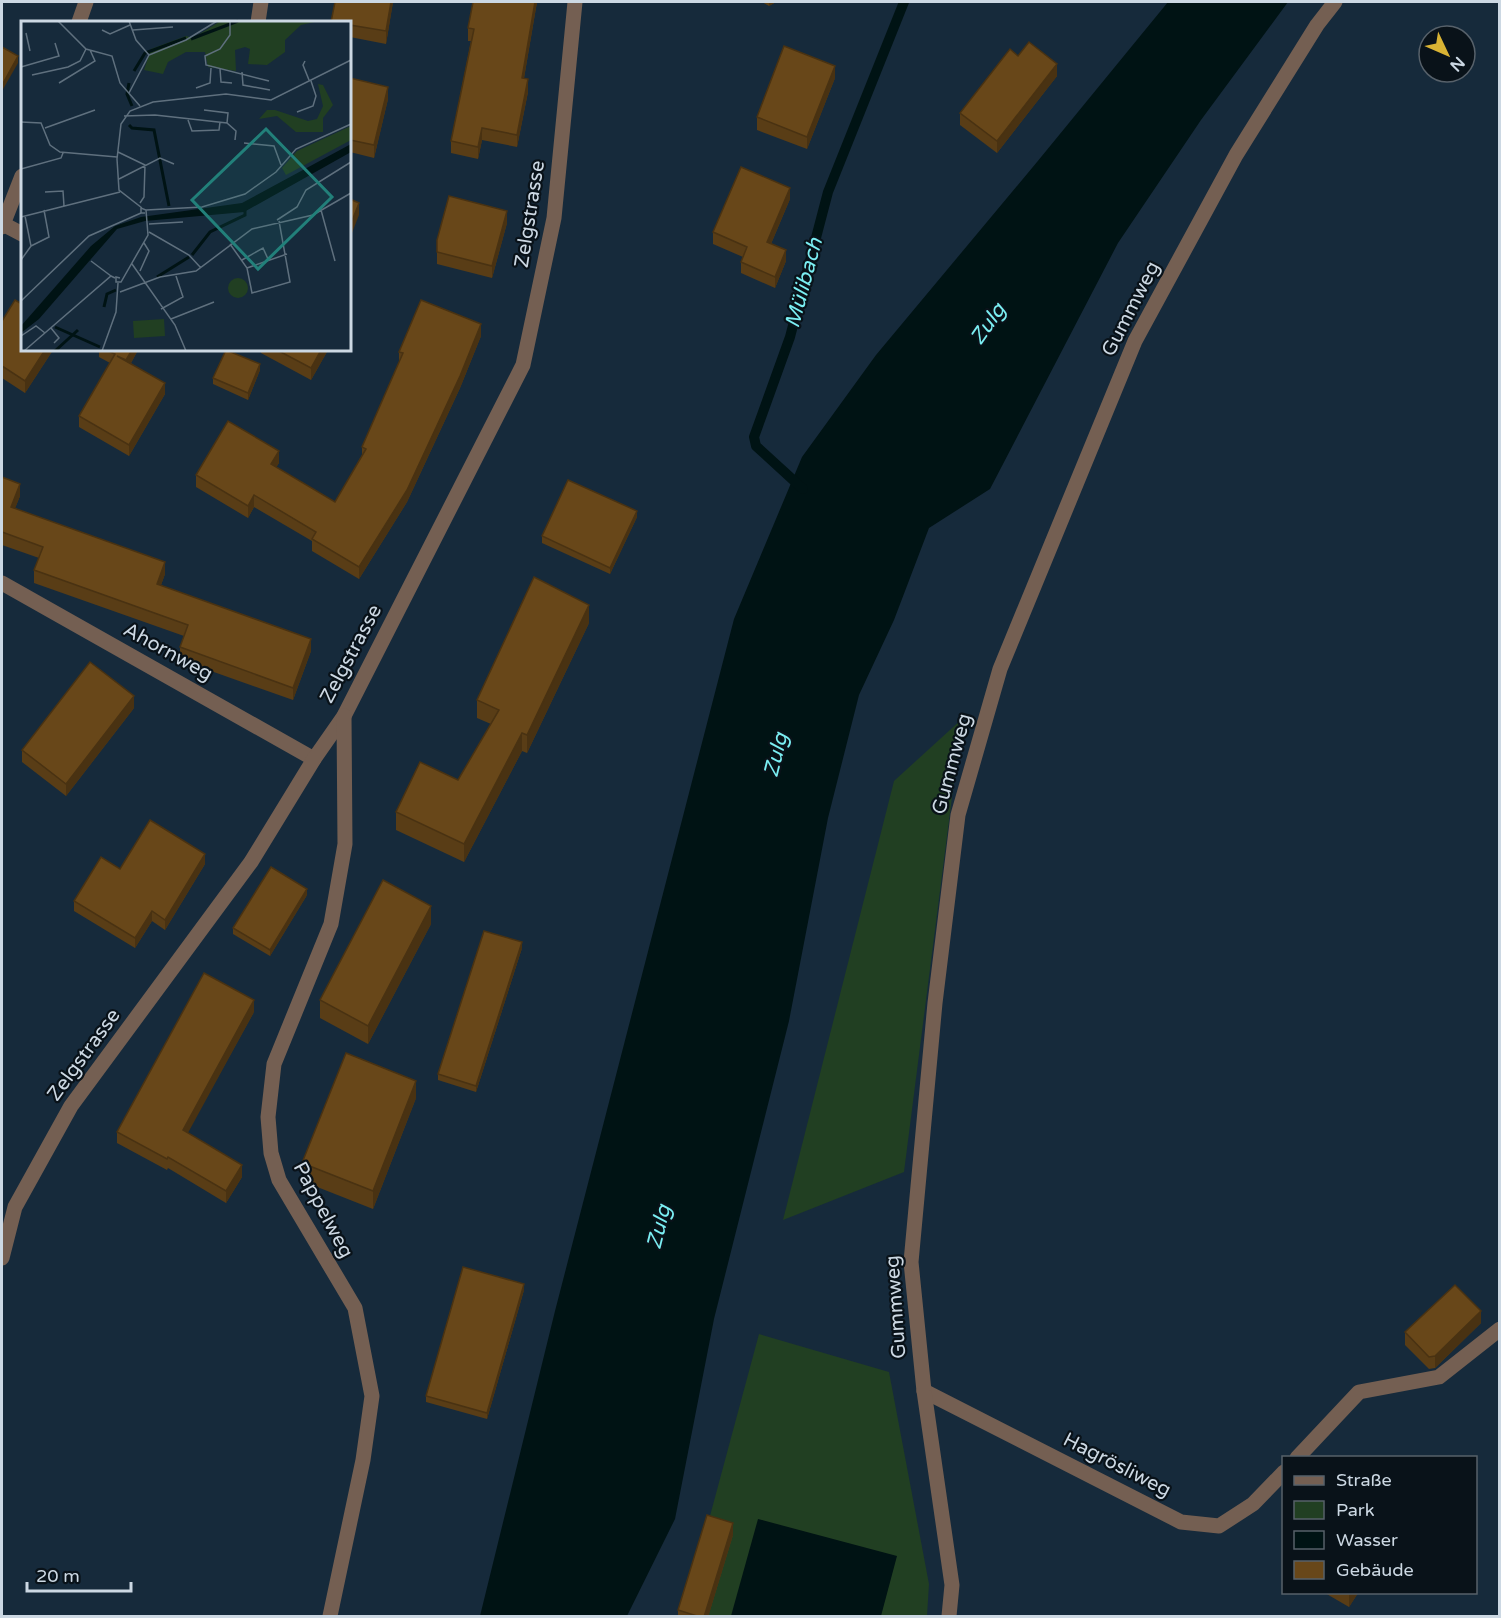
<svg xmlns="http://www.w3.org/2000/svg" width="1501" height="1618" viewBox="0 0 1501 1618" font-family="'Varela Round',sans-serif">
<style>
.green{fill:#213f22}
.water{fill:#001314}
.lines{fill:none;stroke-linecap:round;stroke-linejoin:round}
.stream{stroke:#001314;stroke-width:10}
.minor{stroke:#745f52;stroke-width:15}
.wall{fill:#593d16}
.shaded-wall{fill:#493212}
.building{fill:#684719;stroke:#493212;stroke-width:1.5}
.labels{text-anchor:middle;dominant-baseline:central;stroke-width:4.5;stroke-linejoin:round;paint-order:stroke}
.street-label{font-size:20px;fill:#ccd8e3;stroke:#091219}
.water-label{font-size:21px;font-style:italic;fill:#7beff3;stroke:#091219}
.inset-river{fill:none;stroke:#001314;stroke-width:3}
.inset-road{fill:none;stroke:#5f707e;stroke-width:1.5}
.view{fill:#22807a;fill-opacity:0.15;stroke:#22807a;stroke-width:3}
.inset-edge{fill:none;stroke:#ccd8e3;stroke-width:3}
</style>
<rect width="100%" height="100%" fill="#162a3b"/>
<g class="green">
<path d="M962 719 904 1172 783 1220 894 781Z"/>
<path d="M759 1334 889 1372 929 1584 927 1616H679L707 1527Z"/>
</g>
<g class="water">
<path d="M1168 2H1288L1201 120 1118 243 990 489 929 528 894 620 859 695 828 818 789 1021 714 1319 675 1519 627 1616H480L555 1311 734 619 802 457 876 355 1037 162Z"/>
<path d="M758 1519 897 1556 881 1616H731Z"/>
</g>
<g class="lines">
<path class="stream" d="M803 489 756 446 754 437 790 337 828 192 904 2"/>
<g class="minor">
<path d="M79 22 86 2"/>
<path d="M258 22 261 2"/>
<path d="M3 224 22 234"/>
<path d="M2 227 22 176"/>
<path d="M2 583 314 759"/>
<path d="M2 1258 15 1207 71 1106 251 862 314 759 344 716 523 365 554 218 575 2"/>
<path d="M924 1391 1181 1522 1219 1526 1253 1504 1284 1472"/>
<path d="M1297 1458 1359 1392 1439 1377 1500 1329"/>
<path d="M330 1616 363 1460 372 1396 355 1308 279 1180 271 1153 268 1117 274 1064 331 924 345 844 344 716"/>
<path d="M949 1616 952 1585 924 1391 911 1262 935 1003 958 815 1000 669 1135 341 1236 155 1317 25 1335 2"/>
</g>
</g>
<g class="wall">
<path d="M335 2H393L386 44 350 37V22H331Z"/>
<path d="M473 2H537L524 78 528 92 517 147 482 140 478 159 451 153V141L471 41H468V28Z"/>
<path d="M762 2H776L769 6Z"/>
<path d="M1018 56 1057 76 997 153 960 125V113Z"/>
<path d="M350 78 388 99 374 158 350 152Z"/>
<path d="M835 78 807 149 757 130V117Z"/>
<path d="M790 199 771 244 786 261 775 288 741 273V262L743 257 713 244V232Z"/>
<path d="M507 223 492 278 437 264V240Z"/>
<path d="M2 321 53 350 25 393 2 378Z"/>
<path d="M481 336 460 388 407 502 359 579 312 551V541L254 507 248 518 196 487V475L279 463 276 467 335 502 362 455V447L399 362V352Z"/>
<path d="M99 350H138L131 363 165 394 129 456 79 427V416L110 363 99 357Z"/>
<path d="M261 350H328L311 380 261 353Z"/>
<path d="M260 370 248 400 213 384V378Z"/>
<path d="M2 477 20 496 15 508 165 574 161 585 311 651 293 700 180 660V647L184 636 34 583V570L39 558 2 545Z"/>
<path d="M637 517 610 574 542 543V536Z"/>
<path d="M589 623 527 753 522 751 464 862 396 830V812L458 780 491 724 477 718V700Z"/>
<path d="M134 708 66 796 22 762V750Z"/>
<path d="M205 864 165 930 152 921 135 948 74 911V901L120 869Z"/>
<path d="M307 895 270 956 233 934V928Z"/>
<path d="M431 924 368 1044 320 1018V1000Z"/>
<path d="M522 948 476 1092 438 1080V1074Z"/>
<path d="M254 1012 187 1133 242 1177 226 1203 168 1168 167 1170 117 1143V1132Z"/>
<path d="M416 1098 373 1209 302 1181V1163Z"/>
<path d="M524 1290 487 1419 426 1402V1396Z"/>
<path d="M1481 1323 1435 1368 1429 1369 1405 1345V1332Z"/>
<path d="M733 1535 708 1617H678V1610Z"/>
<path d="M1325 1593H1358L1349 1607Z"/>
</g>
<g class="shaded-wall">
<path d="M391 2H393L386 44V31Z"/>
<path d="M535 2H537L522 90V78Z"/>
<path d="M769 2H776L769 6Z"/>
<path d="M18 56V63L2 91V85Z"/>
<path d="M1057 64V76L997 153V141Z"/>
<path d="M835 66V78L807 149V137Z"/>
<path d="M528 79V92L517 147V135Z"/>
<path d="M388 87V99L374 158V145Z"/>
<path d="M482 128V140L478 159V147Z"/>
<path d="M790 188V199L767 253V242Z"/>
<path d="M359 203V215L350 238V226Z"/>
<path d="M507 211V223L492 278V266Z"/>
<path d="M786 250V261L775 288V277Z"/>
<path d="M481 324V336L460 388 407 502 359 579V567Z"/>
<path d="M45 350H53L25 393V381Z"/>
<path d="M132 350H138L126 372V360Z"/>
<path d="M321 350H328L311 380V368Z"/>
<path d="M260 364V370L248 400V393Z"/>
<path d="M165 383V394L129 456V445Z"/>
<path d="M279 451V463L271 476V464Z"/>
<path d="M20 484V496L11 519V507Z"/>
<path d="M254 495V507L248 518V506Z"/>
<path d="M637 511V517L610 574V568Z"/>
<path d="M165 562V574L157 596V584Z"/>
<path d="M589 605V623L527 753V735Z"/>
<path d="M311 639V651L293 700V688Z"/>
<path d="M134 696V708L66 796V784Z"/>
<path d="M522 733V751L464 862V844Z"/>
<path d="M205 854V864L165 930V920Z"/>
<path d="M307 889V895L270 956V950Z"/>
<path d="M431 906V924L368 1044V1026Z"/>
<path d="M152 911V921L135 948V938Z"/>
<path d="M522 942V948L476 1092V1086Z"/>
<path d="M254 1000V1012L183 1142V1130Z"/>
<path d="M416 1081V1098L373 1209V1191Z"/>
<path d="M242 1165V1177L226 1203V1191Z"/>
<path d="M524 1284V1290L487 1419V1413Z"/>
<path d="M1481 1311V1323L1435 1368V1356Z"/>
<path d="M733 1523V1535L708 1617H704Z"/>
<path d="M1351 1593H1358L1349 1607V1595Z"/>
</g>
<g class="building">
<path d="M335 2H391L386 31 350 25V22H331Z"/>
<path d="M473 2H535L522 78 528 79 517 135 482 128 478 147 451 141 474 29 468 28Z"/>
<path d="M1029 42 1057 64 997 141 960 113 1010 49 1018 56Z"/>
<path d="M784 46 835 66 807 137 757 117Z"/>
<path d="M2 47 18 56 2 85Z"/>
<path d="M350 78 388 87 374 145 350 140Z"/>
<path d="M741 167 790 188 767 242 786 250 775 277 741 262 747 247 713 232Z"/>
<path d="M449 196 507 211 492 266 437 252V240Z"/>
<path d="M350 199 359 203 350 226Z"/>
<path d="M15 300 22 304V350H45L25 381 2 366V321Z"/>
<path d="M421 300 481 324 460 376 407 490 359 567 312 539 316 532 254 495 248 506 196 475 228 421 279 451 271 464 335 502 366 449 362 447 403 353 399 352Z"/>
<path d="M106 350H132L126 360 117 356 165 383 129 445 79 416 115 354Z"/>
<path d="M226 350 260 364 248 393 213 378Z"/>
<path d="M277 350H321L311 368Z"/>
<path d="M2 477 20 484 11 507 165 562 157 584 311 639 293 688 180 647 188 625 34 570 43 547 2 532Z"/>
<path d="M568 480 637 511 610 568 542 536Z"/>
<path d="M534 577 589 605 527 735 522 733 464 844 396 812 420 762 458 780 499 710 477 700Z"/>
<path d="M90 662 134 696 66 784 22 750Z"/>
<path d="M150 820 205 854 165 920 152 911 135 938 74 901 101 857 120 869Z"/>
<path d="M271 867 307 889 270 950 233 928Z"/>
<path d="M383 880 431 906 368 1026 320 1000Z"/>
<path d="M484 931 522 942 476 1086 438 1074Z"/>
<path d="M204 973 254 1000 183 1130 242 1165 226 1191 168 1157 167 1159 117 1132Z"/>
<path d="M346 1053 416 1081 373 1191 302 1163Z"/>
<path d="M463 1267 524 1284 487 1413 426 1396Z"/>
<path d="M1455 1285 1481 1311 1435 1356 1429 1357 1405 1332Z"/>
<path d="M707 1515 733 1523 704 1617H700L678 1610Z"/>
</g>
<g class="labels">
<g class="street-label">
<text transform="translate(530 214) rotate(-81)">Zelgstrasse</text>
<text transform="translate(1131 309) rotate(-63)">Gummweg</text>
<text transform="translate(168 652) rotate(29)">Ahornweg</text>
<text transform="translate(351 654) rotate(-62)">Zelgstrasse</text>
<text transform="translate(952 764) rotate(-75)">Gummweg</text>
<text transform="translate(84 1055) rotate(-54)">Zelgstrasse</text>
<text transform="translate(323 1210) rotate(62)">Pappelweg</text>
<text transform="translate(896 1307) rotate(-94)">Gummweg</text>
<text transform="translate(1117 1465) rotate(27)">Hagrösliweg</text>
</g>
<g class="water-label">
<text transform="translate(804 283) rotate(-75)">Mülibach</text>
<text transform="translate(988 324) rotate(-55)">Zulg</text>
<text transform="translate(776 755) rotate(-76)">Zulg</text>
<text transform="translate(659 1227) rotate(-76)">Zulg</text>
</g>
</g>
<g transform="translate(21 21)">
<rect width="330" height="330" fill="#162a3b"/>
<path d="M298 0 280 4 264 19V31L246 44 227 43 229 28 224 26 214 29 215 50 187 46 184 31H165L147 41 142 53 123 49 130 28 165 15 172 17 198 1ZM297 63 302 64 312 84 302 97V111H275L256 95 238 98 246 89H254L287 100 296 98 302 85ZM330 105V119L265 154 261 147 276 130ZM207 267a10 10 0 1 1 20 0a10 10 0 1 1-20 0ZM143 298 144 315 113 317 112 300Z" fill="#213f22"/>
<path d="M330 123V131L223 191 124 200 96 208 18 298 0 312V305L70 225 94 205 120 196 221 182Z" fill="#001314"/>
<path class="inset-river" d="M170 18 217 0M113 50 124 32 165 17M108 62 106 73 111 85M108 104 111 107 133 109 148 185M171 234 189 211 224 194V189M136 256 168 236M83 286 86 273 95 269M34 306 79 326M34 330 57 309"/>
<path class="inset-road" d="M37 0 65 28 91 35 99 62 119 85M108 0 115 19 128 34M209 0V14L199 28 184 35 185 44 248 60M81 9 89 13 109 4M112 9 152 6M5 12 9 30M284 40 282 44 288 59M0 46 38 35 34 22M199 48 200 61 211 62M221 51 222 64 249 69M11 54 47 46 59 40 65 28M38 62 74 40 69 29M175 67 189 62 190 47M108 72 128 34 165 19 196 0M183 89 207 92 206 102M276 91 292 85 295 75 290 60M134 94 206 102 215 110 214 119M103 95 134 94M167 99 171 110 198 109 199 101M0 101 20 102 29 124 39 131 96 136M24 107 74 89M223 122 253 125 260 144M97 131 124 144 123 176 119 182M0 148 40 137 42 132M98 158 139 137 153 143M24 171 42 170 43 185M121 187 98 169 96 138 100 103 109 90 132 81 205 73 250 79 330 39M125 189 181 186 224 173 255 151 275 128 330 103M300 189 314 240M0 196 99 171M256 199 276 186 285 169 330 141M128 203 162 201M128 211 168 234 180 247M209 223 226 247 231 272 269 261 258 200M10 225 28 216 23 189M0 239 10 225 4 195M221 239 242 227 247 238M70 240 90 255M111 243 154 304 165 330M226 247 266 233M119 250 128 230 123 222M99 257 95 256V261H100L127 214 125 189 120 187V192H124M99 271 139 256 175 250 231 208 292 194 330 172M0 280 68 215 120 192M140 288 162 276 155 255M150 298 193 281M30 307 38 317 33 322M0 315 15 305 24 312M3 330 90 255 94 257M81 330 95 291 97 262"/>
<path class="view" d="M245 108 311 176 237 248 171 179Z"/>
<rect width="330" height="330" class="inset-edge"/>
</g>
<rect width="1501" height="1618" fill="none" stroke="#ccd8e3" stroke-width="6"/>
<rect x="1282" y="1456" width="195" height="138" fill="#091219" stroke="#57616a" stroke-width="1.5"/>
<rect x="1294" y="1476" width="30" height="9" fill="#745f52" stroke="#57616a" stroke-width="1.5"/>
<text x="1336" y="1486" font-size="18" fill="#ccd8e3">Straße</text>
<rect x="1294" y="1501" width="30" height="18" fill="#213f22" stroke="#57616a" stroke-width="1.5"/>
<text x="1336" y="1516" font-size="18" fill="#ccd8e3">Park</text>
<rect x="1294" y="1531" width="30" height="18" fill="#001314" stroke="#57616a" stroke-width="1.5"/>
<text x="1336" y="1546" font-size="18" fill="#ccd8e3">Wasser</text>
<rect x="1294" y="1561" width="30" height="18" fill="#684719" stroke="#57616a" stroke-width="1.5"/>
<text x="1336" y="1576" font-size="18" fill="#ccd8e3">Gebäude</text>
<g transform="translate(1447 54) rotate(134)"><circle r="28" fill="#091219" stroke="#57616a" stroke-width="1.5"/>
<path d="M0-4.5L10 22L0 15L-10 22Z" fill="#d9b334"/>
<text y="-9" font-size="16" font-weight="bold" text-anchor="middle" fill="#ccd8e3">N</text>
</g>
<path d="M27 1582v9h104v-9" fill="none" stroke="#ccd8e3" stroke-width="3"/>
<text x="36" y="1582" font-size="18" fill="#ccd8e3" stroke="#091219" stroke-width="4.5" paint-order="stroke">20 m</text>
</svg>
